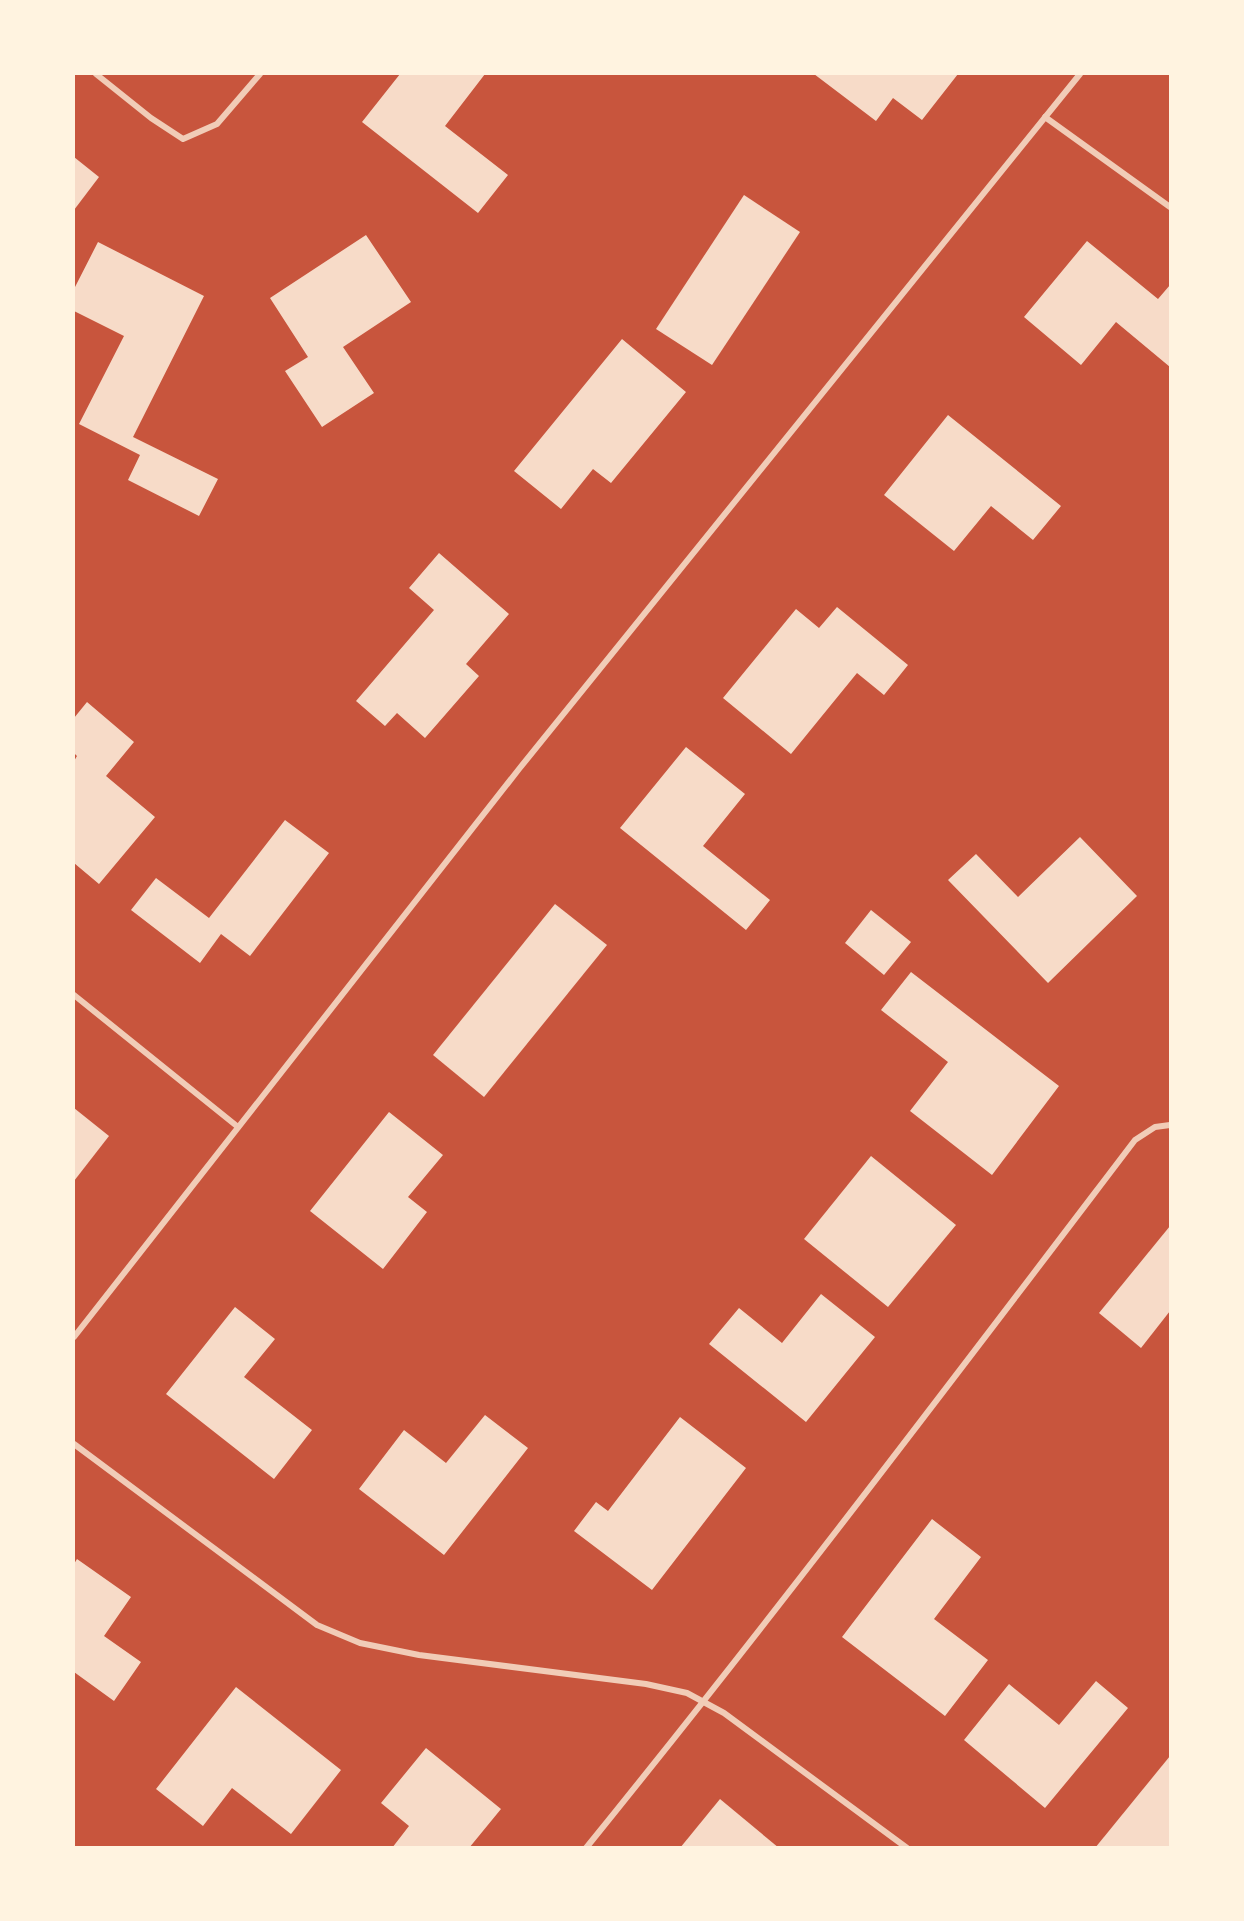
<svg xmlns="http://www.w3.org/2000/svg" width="1244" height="1921" viewBox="0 0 1244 1921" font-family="'Open Sans',sans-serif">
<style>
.building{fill:#f7dbc8}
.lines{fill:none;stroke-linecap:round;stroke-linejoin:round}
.minor{stroke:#f1ccb7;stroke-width:6}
</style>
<rect width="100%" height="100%" fill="#c8553d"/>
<g class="building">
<path d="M400 74H485L445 126 508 175 478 213 362 122Z"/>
<path d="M814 74H958L922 120 893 98 876 121Z"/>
<path d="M74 157 99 177 74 210Z"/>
<path d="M744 195 800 232 712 365 656 329Z"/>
<path d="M366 235 411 302 343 347 374 393 322 427 285 371 308 357 270 298Z"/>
<path d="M1087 241 1158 299 1170 285V367L1116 322 1081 365 1024 317Z"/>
<path d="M98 242 204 296 133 437 218 479 199 516 128 480 140 455 79 424 124 336 74 311V289Z"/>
<path d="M622 339 686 392 611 483 593 469 561 509 514 471Z"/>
<path d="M948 415 1061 506 1033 540 991 506 954 551 884 495Z"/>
<path d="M439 553 509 614 466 664 479 676 425 738 397 713 385 726 356 701 434 610 409 588Z"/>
<path d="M837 607 908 665 884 695 857 673 791 754 723 698 796 609 819 628Z"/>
<path d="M87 702 134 742 106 776 155 817 99 884 74 863V761L77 756 74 753V718Z"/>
<path d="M686 747 745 794 703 846 770 900 746 930 620 828Z"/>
<path d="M285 820 329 853 250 956 221 934 200 963 131 910 156 878 209 918Z"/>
<path d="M1080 837 1137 896 1048 983 948 880 976 854 1018 897Z"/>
<path d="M555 904 607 945 484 1097 433 1055Z"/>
<path d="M871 910 911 942 884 975 845 943Z"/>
<path d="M911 972 1059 1086 992 1175 910 1111 948 1062 881 1010Z"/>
<path d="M74 1108 109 1136 74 1181Z"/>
<path d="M389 1112 443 1155 408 1197 427 1212 383 1269 310 1211Z"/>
<path d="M871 1156 956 1225 888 1307 804 1239Z"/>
<path d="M1170 1226V1311L1141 1348 1099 1313Z"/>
<path d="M821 1294 875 1337 806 1422 709 1344 739 1308 782 1343Z"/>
<path d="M235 1307 275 1339 244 1377 312 1430 274 1479 166 1394Z"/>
<path d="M485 1415 528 1448 444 1555 359 1489 404 1430 446 1463Z"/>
<path d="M680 1417 746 1468 652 1590 574 1531 596 1502 608 1511Z"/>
<path d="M932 1519 981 1557 934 1619 988 1660 945 1716 842 1637Z"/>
<path d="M77 1559 131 1597 104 1636 141 1662 114 1701 74 1672V1564Z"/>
<path d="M1096 1681 1128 1708 1045 1808 964 1740 1009 1684 1059 1725Z"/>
<path d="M236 1687 341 1770 291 1834 232 1788 203 1826 156 1789Z"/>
<path d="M426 1748 501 1809 469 1848H392L409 1826 381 1803Z"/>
<path d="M1170 1756V1848H1095Z"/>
<path d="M720 1799 779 1848H680Z"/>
</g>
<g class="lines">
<g class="minor">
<path d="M96 74 151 118 183 139 217 124 260 74"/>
<path d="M1045 117 1170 207"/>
<path d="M74 995 238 1127"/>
<path d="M74 1337 519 769 1080 74"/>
<path d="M74 1444 317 1625 360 1643 419 1655 646 1684 687 1693 724 1713 907 1848"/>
<path d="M586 1848C774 1616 954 1378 1135 1140L1155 1127 1170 1125"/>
</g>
</g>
<rect width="1244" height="1921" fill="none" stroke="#fff3e0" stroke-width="150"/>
</svg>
